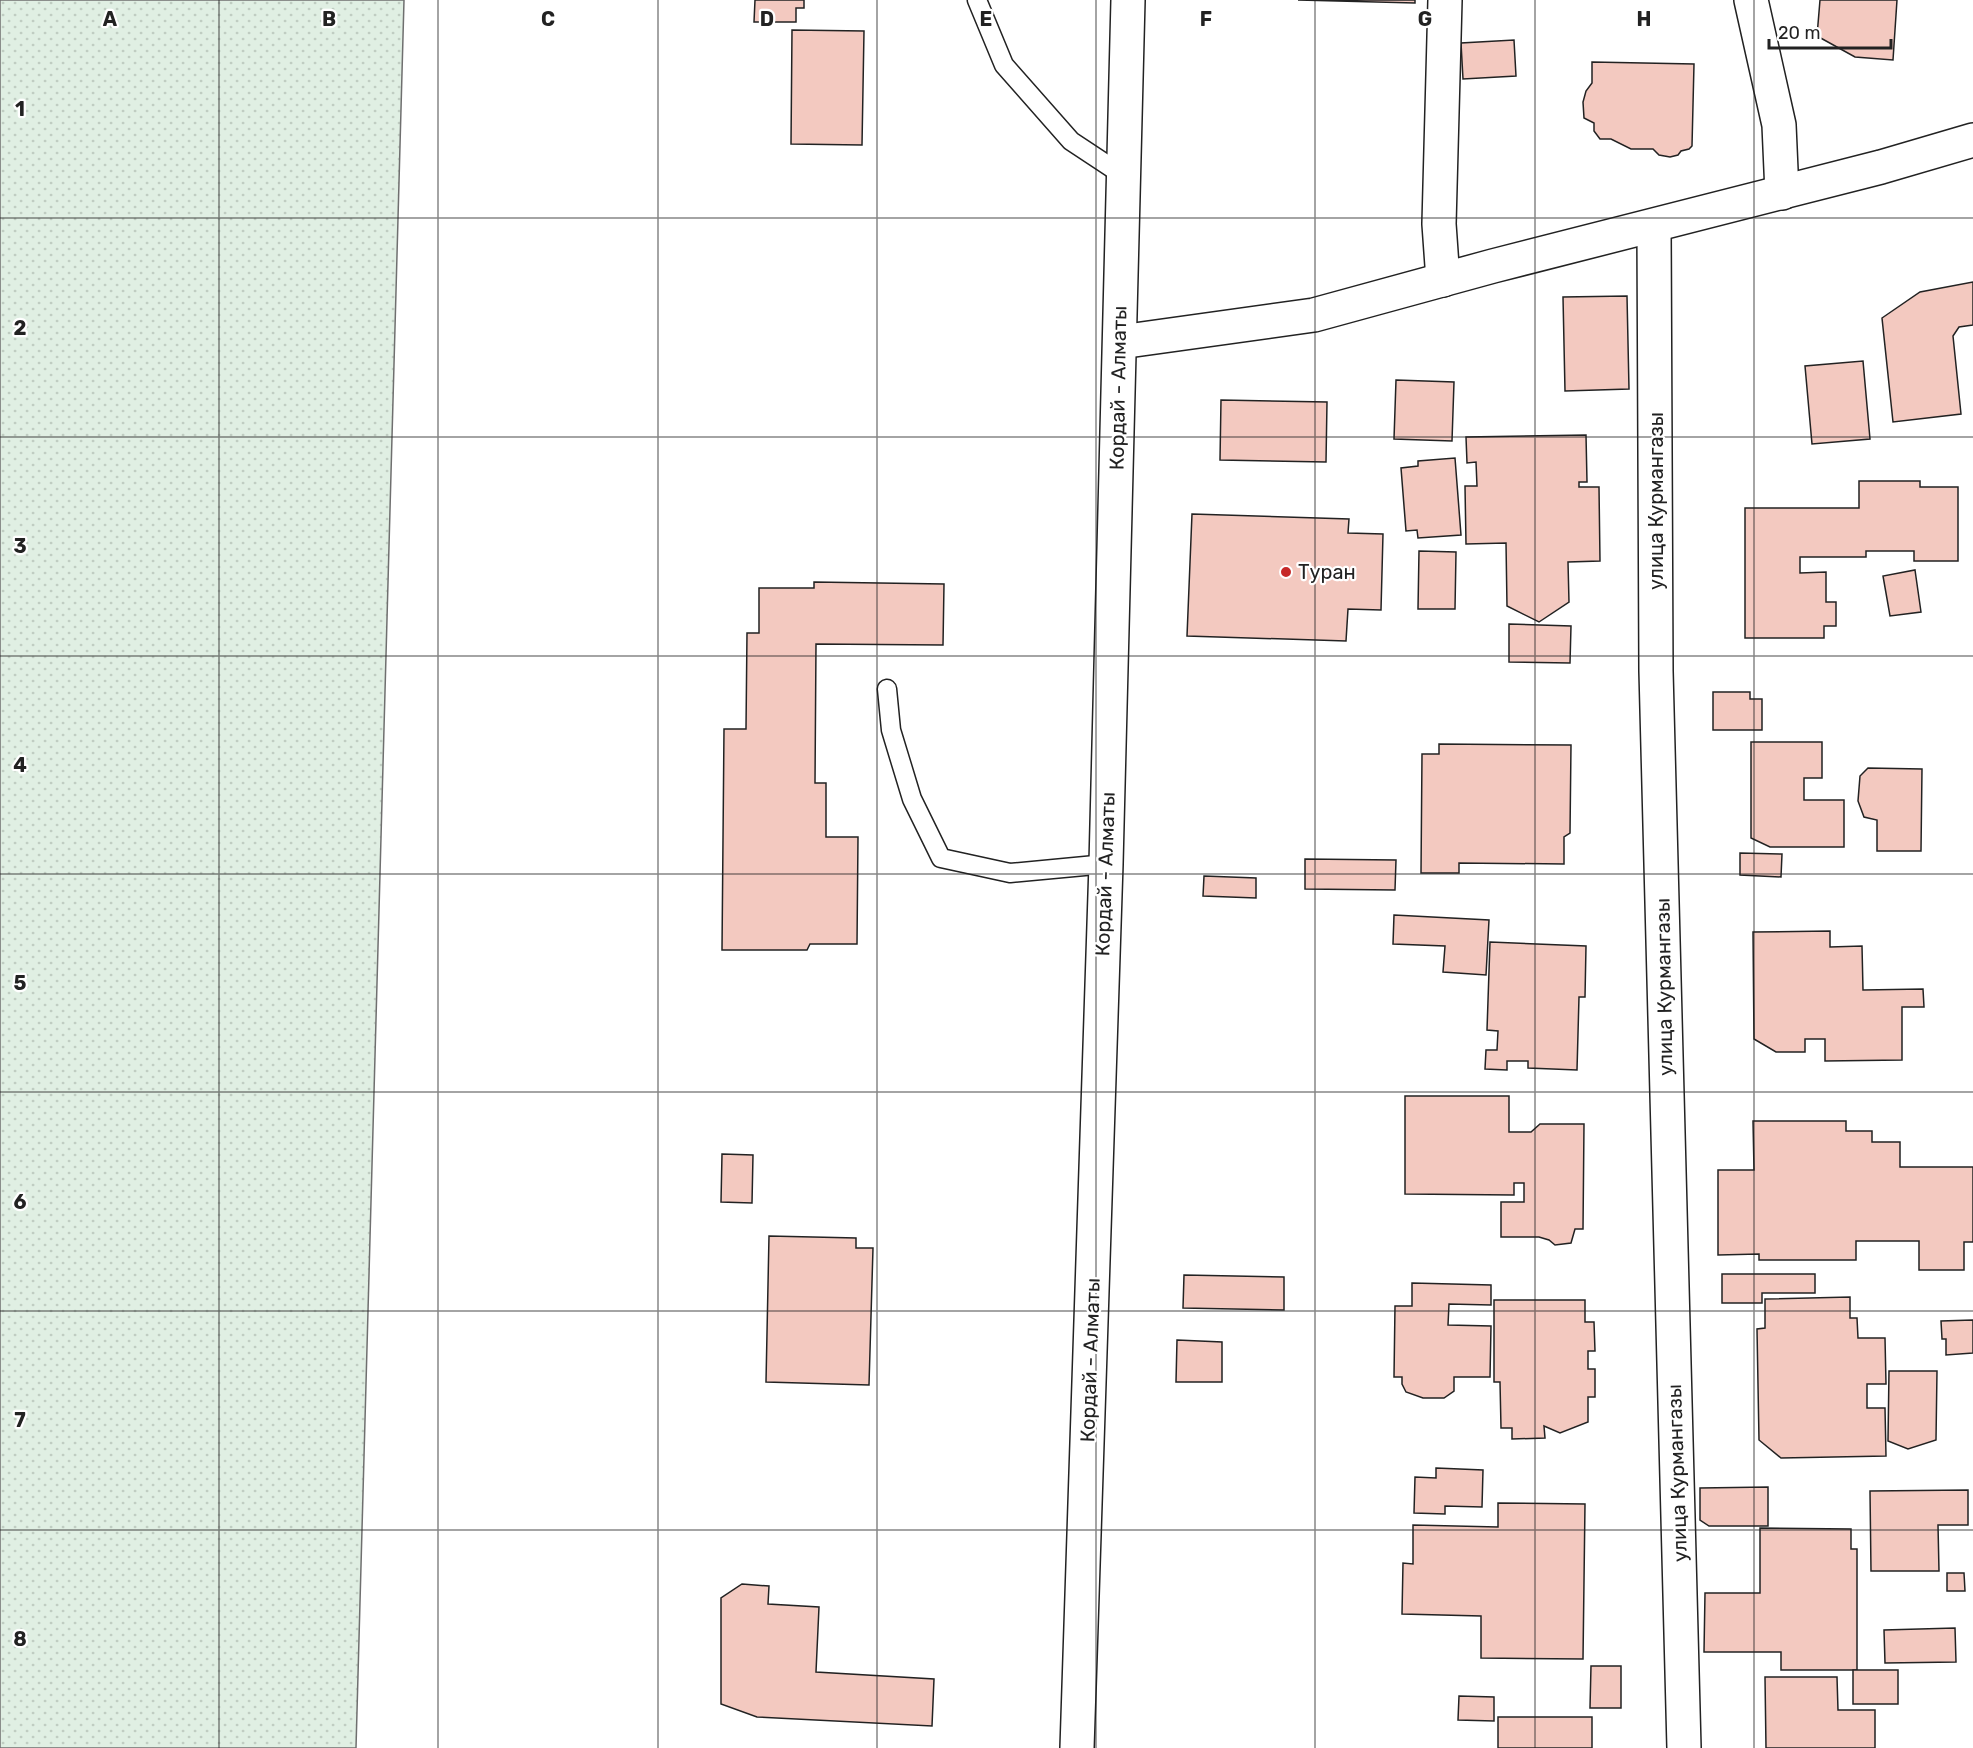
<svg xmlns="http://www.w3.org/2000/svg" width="1973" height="1748" viewBox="0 0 1973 1748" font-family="Rubik,sans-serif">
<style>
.grass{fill:url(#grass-dots);stroke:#6f6f6f;stroke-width:1.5}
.building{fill:#f3c9c0;stroke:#222;stroke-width:1.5}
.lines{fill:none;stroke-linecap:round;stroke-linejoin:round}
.service-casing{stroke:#222;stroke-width:21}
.minor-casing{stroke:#222;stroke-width:36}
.trunk-casing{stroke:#222;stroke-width:36}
.service{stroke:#fff;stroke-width:18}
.minor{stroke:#fff;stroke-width:33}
.trunk{stroke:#fff;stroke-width:33}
.grid{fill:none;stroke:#222;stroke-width:1.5;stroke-opacity:0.55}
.poi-dot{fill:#c62828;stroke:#fff;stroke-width:2}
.labels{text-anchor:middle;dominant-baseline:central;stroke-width:4.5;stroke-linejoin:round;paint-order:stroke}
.street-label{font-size:20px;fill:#222;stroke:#fff}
.poi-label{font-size:20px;fill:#222;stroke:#fff;text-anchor:start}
.grid-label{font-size:20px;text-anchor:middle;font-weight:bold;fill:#222;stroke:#fff;stroke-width:4.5;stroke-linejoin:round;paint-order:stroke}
</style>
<defs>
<pattern id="grass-dots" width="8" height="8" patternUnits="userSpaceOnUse" patternTransform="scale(1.5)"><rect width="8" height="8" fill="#e0efe3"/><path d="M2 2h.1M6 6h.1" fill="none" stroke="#c0cdc2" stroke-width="1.8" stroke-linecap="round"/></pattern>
</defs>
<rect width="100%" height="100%" fill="#fff"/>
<path class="grass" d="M0 0H404L356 1748H0Z"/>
<g class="building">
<path d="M755 0H804V8H796V22H754Z"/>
<path d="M1298 0H1415V3Z"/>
<path d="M1820 0H1897L1893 60 1855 57 1817 36Z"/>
<path d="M792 30 864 31 862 145 791 144Z"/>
<path d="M1514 40 1516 76 1463 79 1461 43Z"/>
<path d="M1592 62 1694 64 1692 146 1689 149 1681 151 1678 155 1670 157 1659 155 1653 149H1631L1611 139H1600L1594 131V123L1584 118 1583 102 1586 91 1592 83Z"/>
<path d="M1973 282V325L1959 327 1953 336 1961 414 1893 422 1882 318 1920 292Z"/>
<path d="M1627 296 1629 389 1565 391 1563 297Z"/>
<path d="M1863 361 1870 439 1812 444 1805 366Z"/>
<path d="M1396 380 1454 382 1452 441 1394 439Z"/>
<path d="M1221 400 1327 402 1326 462 1220 460Z"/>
<path d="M1586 435 1587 482H1579V487H1599L1600 561 1568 562 1569 602 1539 622 1507 606 1506 543 1466 544 1465 486H1477L1476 462 1467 463 1466 437Z"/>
<path d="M1455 458 1461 535 1418 538 1417 530 1406 531 1401 468 1418 466V461Z"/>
<path d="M1859 481H1920V487H1958V561H1914V551H1866V557H1800V573L1826 572V602H1836V626H1824V638H1745V508H1859Z"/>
<path d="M1192 514 1349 519 1348 533 1383 534 1381 610 1348 609 1346 641 1187 636Z"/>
<path d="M1419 551 1456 552 1455 609H1418Z"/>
<path d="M1915 570 1921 612 1890 616 1883 576Z"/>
<path d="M814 582 944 584 943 645 816 644 815 783H826V837H858L857 944H810L807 950H722L724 729H746L747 633H759V588H814Z"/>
<path d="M1509 624 1571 626 1570 663 1509 662Z"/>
<path d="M1713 692H1750V699H1762V730H1713Z"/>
<path d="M1751 742H1822V778H1804V800H1844V847H1770L1751 838Z"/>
<path d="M1439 744 1571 745 1570 833 1564 837V864L1459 863V873H1421L1422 754H1439Z"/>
<path d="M1868 768 1922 769 1921 851H1877V820L1864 817 1858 801 1860 776Z"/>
<path d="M1740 853 1782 854 1781 877 1740 875Z"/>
<path d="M1305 859 1396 860 1395 890 1305 889Z"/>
<path d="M1204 876 1256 878V898L1203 896Z"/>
<path d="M1394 915 1489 920 1486 975 1443 972 1445 946 1393 944Z"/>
<path d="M1830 931V947L1862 946 1863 990 1923 989 1924 1007H1902V1060L1825 1061V1039H1805V1052H1776L1754 1039 1753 932Z"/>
<path d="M1490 942 1586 946 1585 997H1579L1577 1070 1528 1068V1061H1507V1070L1485 1069 1486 1050H1497L1498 1031 1487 1030Z"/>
<path d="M1405 1096H1509V1132H1531L1540 1124H1584L1583 1229H1575L1571 1243 1555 1245 1549 1240 1539 1237H1501V1202H1524V1183H1514V1195L1405 1194Z"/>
<path d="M1753 1121H1846V1131H1872V1142H1900V1167H1973V1242H1964V1270H1919V1241H1856V1260H1759V1254L1718 1255V1170H1754Z"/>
<path d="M722 1154 753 1155 752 1203 721 1202Z"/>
<path d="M769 1236 856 1238V1248H873L869 1385 766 1382Z"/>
<path d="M1722 1274H1815V1293H1762V1303H1722Z"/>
<path d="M1184 1275 1284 1277V1310L1183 1308Z"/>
<path d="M1412 1283 1491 1285V1305L1449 1304 1448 1325 1491 1326 1490 1377H1454V1391L1444 1398H1423L1406 1392 1402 1384V1377H1394L1395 1306H1412Z"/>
<path d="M1850 1297V1318H1857L1858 1338H1885L1886 1384H1867V1408H1885L1886 1456 1781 1458 1759 1440 1757 1329 1765 1328V1299Z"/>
<path d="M1494 1300H1585V1322H1594L1595 1351H1588V1369H1595V1397H1588V1422L1560 1433 1544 1426 1545 1438 1512 1439V1428H1501L1500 1382H1494Z"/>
<path d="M1973 1320V1353L1946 1355V1339H1942L1941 1321Z"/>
<path d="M1177 1340 1222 1342V1382H1176Z"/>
<path d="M1889 1371H1937L1936 1440 1908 1449 1888 1441Z"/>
<path d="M1436 1468 1483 1470 1482 1507 1445 1506V1514L1414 1513 1415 1477 1436 1478Z"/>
<path d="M1768 1487V1526H1709L1700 1520V1488Z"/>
<path d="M1968 1490V1525H1938L1939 1571H1871L1870 1491Z"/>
<path d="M1498 1503 1585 1504 1583 1659 1481 1658V1616L1402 1614 1403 1563 1413 1564V1525L1498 1527Z"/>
<path d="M1760 1528 1851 1529V1549H1857V1670H1781V1652H1704L1705 1593H1760Z"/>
<path d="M1947 1573H1964L1965 1591H1947Z"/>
<path d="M742 1584 769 1586 768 1604 819 1607 816 1672 934 1679 932 1726 757 1717 721 1704V1598Z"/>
<path d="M1955 1628 1956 1662 1885 1663 1884 1630Z"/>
<path d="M1591 1666H1621V1708H1590Z"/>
<rect x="1853" y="1670" width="45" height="34"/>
<path d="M1765 1677H1837L1838 1710H1875V1748H1766Z"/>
<path d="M1459 1696 1494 1697V1721L1458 1720Z"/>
<rect x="1498" y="1717" width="94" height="31"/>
</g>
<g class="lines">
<g class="service-casing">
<g id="service">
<path d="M977 0 1004 65 1071 141 1124 176"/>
<path d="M887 689 891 730 912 799 941 858 1010 873 1106 864"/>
</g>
</g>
<g class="minor-casing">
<g id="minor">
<path d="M1751 0 1779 125 1782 193"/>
<path d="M1654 226 1656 671 1684 1748"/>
<path d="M1443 280 1439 224 1445 0"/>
<path d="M1120 342 1314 315 1493 266 1881 167 1973 140"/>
</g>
</g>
<g class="trunk-casing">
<path id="trunk" d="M1077 1748 1106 864 1128 0"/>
</g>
<use href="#service" class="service"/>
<use href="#minor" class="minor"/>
<use href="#trunk" class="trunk"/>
</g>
<path class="grid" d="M219 0V1748M438 0V1748M658 0V1748M877 0V1748M1096 0V1748M1315 0V1748M1535 0V1748M1754 0V1748M0 218H1973M0 437H1973M0 656H1973M0 874H1973M0 1092H1973M0 1311H1973M0 1530H1973"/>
<circle class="poi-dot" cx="1286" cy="572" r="6"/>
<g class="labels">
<g class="street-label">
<text transform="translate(1118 388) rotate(-89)">Кордай - Алматы</text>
<text transform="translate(1656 501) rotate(-90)">улица Курмангазы</text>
<text transform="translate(1105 874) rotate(-88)">Кордай - Алматы</text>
<text transform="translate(1664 987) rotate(-91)">улица Курмангазы</text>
<text transform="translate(1090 1360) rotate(-88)">Кордай - Алматы</text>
<text transform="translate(1677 1473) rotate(-92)">улица Курмангазы</text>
</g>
<g class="poi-label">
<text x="1298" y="572">Туран</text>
</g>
</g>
<g class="grid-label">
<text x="110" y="26">A</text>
<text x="329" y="26">B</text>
<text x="548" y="26">C</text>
<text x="767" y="26">D</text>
<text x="986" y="26">E</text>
<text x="1206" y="26">F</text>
<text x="1425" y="26">G</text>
<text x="1644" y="26">H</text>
<text x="20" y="116">1</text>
<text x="20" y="335">2</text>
<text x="20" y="553">3</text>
<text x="20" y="772">4</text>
<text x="20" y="990">5</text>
<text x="20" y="1209">6</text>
<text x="20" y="1427">7</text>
<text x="20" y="1646">8</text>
</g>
<path d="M1769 39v9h122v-9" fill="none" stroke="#222222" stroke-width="3"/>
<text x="1778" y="39" font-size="18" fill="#222222" stroke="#ffffff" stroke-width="4.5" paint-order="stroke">20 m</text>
</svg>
